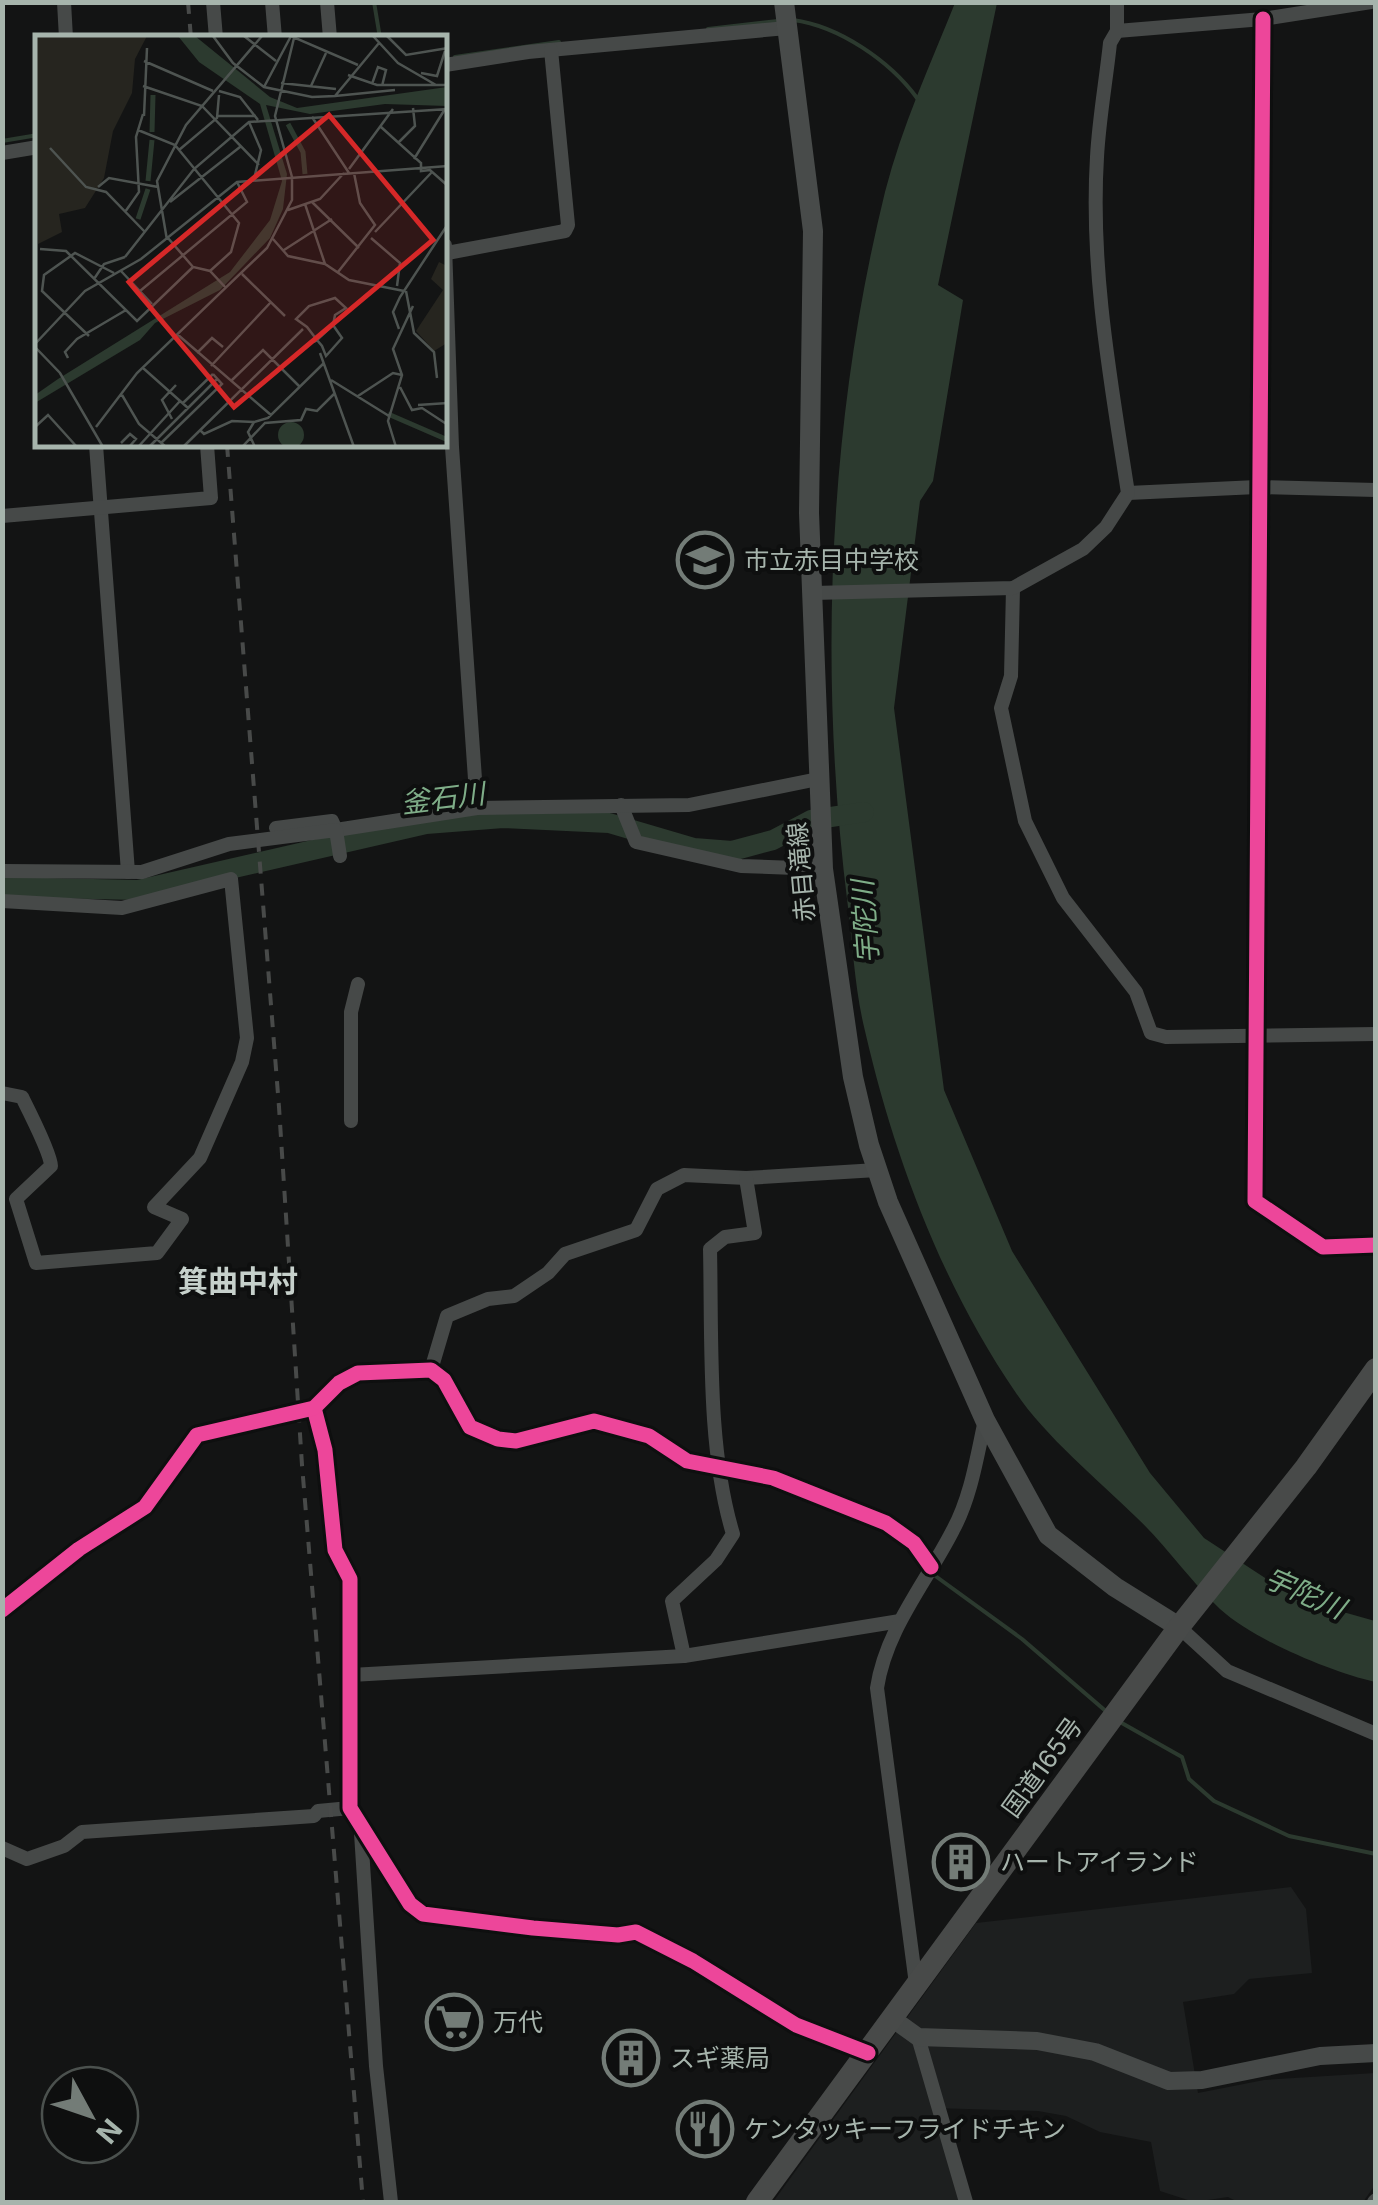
<svg xmlns="http://www.w3.org/2000/svg" width="1378" height="2205" viewBox="0 0 1378 2205" font-family="Inter,'Noto Sans JP',sans-serif">
<style>
.built{fill:#1d1f1f}
.water{fill:#2c3a2f}
.lines{fill:none;stroke-linecap:round;stroke-linejoin:round}
.stream{stroke:#2c3a2f;stroke-width:4}
.river{stroke:#2c3a2f;stroke-width:20}
.minor{stroke:#464948;stroke-width:14}
.tertiary{stroke:#464948;stroke-width:18}
.secondary{stroke:#484b4a;stroke-width:20}
.trunk{stroke:#484a49;stroke-width:22}
.rail{stroke:#484a49;stroke-width:4;stroke-dasharray:12 10;stroke-linecap:butt}
.cycleway-casing{stroke:#0e0f0f;stroke-width:21}
.cycleway{stroke:#ed469a;stroke-width:15}
.labels{text-anchor:middle;dominant-baseline:central;stroke-width:8;stroke-linejoin:round;paint-order:stroke}
.poi-label{font-size:25px;fill:#a6b4ac;stroke:#0e0f0f;text-anchor:start}
.street-label{font-size:25px;fill:#a6b4ac;stroke:#0e0f0f}
.water-label{font-size:28px;font-style:italic;fill:#7fad88;stroke:#0e0f0f}
.quarter-label{font-size:30px;font-weight:bold;fill:#c6d0cb;stroke:#0e0f0f}
.inset-river{fill:none;stroke:#2c3a2f;stroke-width:5}
.inset-road{fill:none;stroke:#4e5451;stroke-width:2.5}
.view{fill:#d62828;fill-opacity:0.15;stroke:#d62828;stroke-width:5}
.inset-edge{fill:none;stroke:#a6b4ac;stroke-width:5}
</style>
<rect width="100%" height="100%" fill="#131414"/>
<path class="built" d="M1291 1887 1306 1909 1312 1973 1249 1979 1234 1994 1183 2002 1198 2093 1264 2080 1375 2073V2185L1363 2202H1238L1228 2197 1194 2202 1160 2191 1151 2142 1100 2132 1066 2116 1038 2111 934 2108 961 2202H773L976 1923Z"/>
<path class="water" d="M955 3H997L938 285 963 300 933 481 920 501 894 708 944 1090 1012 1251 1150 1473 1204 1538 1297 1599 1375 1621V1682C1331 1672 1254 1640 1220 1609 1190 1581 1166 1545 1136 1517 1098 1480 1045 1436 1016 1393 942 1285 894 1157 865 1031 855 991 853 948 848 907 818 671 828 423 885 192 902 126 930 65 955 3Z"/>
<g class="lines">
<g class="stream">
<path d="M374 2 380 38"/>
<path d="M793 20C839 26 890 61 917 98"/>
<path d="M708 29 778 21"/>
<path d="M455 57 559 42"/>
<path d="M2 141 38 135"/>
<path d="M730 1478 755 1481"/>
<path d="M934 1575 1022 1639 1108 1713"/>
<path d="M1120 1722 1182 1757 1189 1779 1214 1801 1289 1836 1376 1854"/>
</g>
<path class="river" d="M2 887 138 890 426 824 503 818 609 823 694 848 732 851 773 840 811 820 864 812"/>
<g class="minor">
<path d="M64 2 66 38"/>
<path d="M213 2 216 38"/>
<path d="M272 2 275 38"/>
<path d="M327 2 330 38"/>
<path d="M1263 19 1255 1201 1323 1247 1376 1245"/>
<path d="M1117 31 1263 19 1371 2"/>
<path d="M445 65 528 52 787 28"/>
<path d="M2 153 38 147"/>
<path d="M445 245 452 447 477 808"/>
<path d="M447 253 565 231 568 225 551 50"/>
<path d="M96 445 128 872"/>
<path d="M1128 493 1257 487 1376 490"/>
<path d="M2 516 211 498 207 445"/>
<path d="M1013 588 1011 676 1001 708 1025 821 1063 898 1136 992 1151 1033 1166 1037 1376 1034"/>
<path d="M813 593 1013 588 1083 549 1106 527 1128 493C1111 383 1090 270 1097 157 1099 119 1106 81 1110 43L1117 31V2"/>
<path d="M621 805 636 842 741 866 823 869"/>
<path d="M276 828 332 821 336 830 477 808 689 805 818 779"/>
<path d="M2 871 142 872 229 844 336 830 340 856"/>
<path d="M2 901 122 908 231 879 247 1038 242 1062 200 1158 154 1207 182 1219 157 1253 36 1263 16 1199 51 1166C51 1154 29 1111 22 1097L2 1093"/>
<path d="M351 1121V1012L358 984"/>
<path d="M431 1370 447 1316 488 1299 514 1296 548 1273 565 1254 636 1230 657 1189 684 1175 746 1178 877 1170"/>
<path d="M314 1408 325 1450 335 1550 350 1579V1808L410 1904 423 1914 533 1928 618 1935 636 1932 693 1961 796 2025 868 2053"/>
<path d="M2 1610 79 1549 145 1507 197 1435 314 1408 339 1383 358 1373 431 1370 444 1380 470 1427 498 1439 516 1441 594 1421 649 1436 687 1461 773 1478 886 1523 914 1543 931 1567"/>
<path d="M1179 1627 1227 1671 1376 1734"/>
<path d="M684 1656 672 1601 716 1560 733 1534C707 1448 712 1339 710 1249L725 1237 755 1233 746 1178"/>
<path d="M351 1675 684 1656 900 1621"/>
<path d="M361 1833 376 2066 391 2202"/>
<path d="M2 1848 27 1859 64 1846 82 1832 314 1816 318 1811 350 1808"/>
<path d="M916 1984 877 1688C886 1629 926 1583 953 1530 971 1497 977 1456 985 1420"/>
<path d="M918 2037 966 2202"/>
<path d="M1374 2202 1376 2200"/>
</g>
<path class="tertiary" d="M893 2019 918 2037 1037 2041 1095 2052 1169 2081 1202 2080 1320 2056 1376 2053"/>
<path class="secondary" d="M784 2 813 231 809 513 823 869 853 1077 869 1145 888 1202 985 1420 1048 1535 1115 1587 1179 1627"/>
<path class="trunk" d="M757 2202 1179 1627 1306 1467 1376 1369"/>
<g class="rail">
<path d="M188 2 191 38"/>
<path d="M227 445 279 1107 302 1465 363 2202"/>
</g>
<g class="cycleway-casing">
<g id="cycleway">
<path d="M1263 19 1255 1201 1323 1247 1376 1245"/>
<path d="M314 1408 325 1450 335 1550 350 1579V1808L410 1904 423 1914 533 1928 618 1935 636 1932 693 1961 796 2025 868 2053"/>
<path d="M2 1610 79 1549 145 1507 197 1435 314 1408 339 1383 358 1373 431 1370 444 1380 470 1427 498 1439 516 1441 594 1421 649 1436 687 1461 773 1478 886 1523 914 1543 931 1567"/>
</g>
</g>
<use href="#cycleway" class="cycleway"/>
</g>
<defs>
<g id="school-ring" transform="scale(2.875)"><circle r="9.5" fill="#0e0f0f" stroke="#737c77" stroke-width="1.5"/><path d="M0-5L7-2L0 1L-7-2ZM-4 1L0 2.5L4 1V4Q0 6-4 4Z" fill="#737c77"/></g>
<g id="building-ring" transform="scale(2.875)"><circle r="9.5" fill="#0e0f0f" stroke="#737c77" stroke-width="1.5"/><path d="M-4-6H4V6H1V3H-1V6H-4ZM-2.5-4.3h1.7v1.8h-1.7ZM.8-4.3h1.7v1.8H.8ZM-2.5-1h1.7V.8h-1.7ZM.8-1h1.7V.8H.8Z" fill="#737c77"/></g>
<g id="supermarket-ring" transform="scale(2.875)"><circle r="9.5" fill="#0e0f0f" stroke="#737c77" stroke-width="1.5"/><path d="M-6-5.5h2.5l.6 2H6L4.5 2H-2.5L-4.4-4H-6ZM-1.5 3.2a1.3 1.3 0 1 0 .1 0ZM3 3.2a1.3 1.3 0 1 0 .1 0Z" fill="#737c77"/></g>
<g id="restaurant-ring" transform="scale(2.875)"><circle r="9.5" fill="#0e0f0f" stroke="#737c77" stroke-width="1.5"/><path d="M-5-6h1v4h1v-4h1v4h1v-4h1v5L-1.5 .5V6h-2V.5L-5-1ZM5-6V6H3V1.5H1.5Q1.5-4 5-6Z" fill="#737c77"/></g>
</defs>
<g fill-rule="evenodd">
<use href="#school-ring" x="705" y="560"/>
<use href="#building-ring" x="961" y="1862"/>
<use href="#supermarket-ring" x="454" y="2022"/>
<use href="#building-ring" x="631" y="2058"/>
<use href="#restaurant-ring" x="705" y="2129"/>
</g>
<g class="labels">
<g class="poi-label">
<text x="744" y="560">市立赤目中学校</text>
<text x="1000" y="1862">ハートアイランド</text>
<text x="493" y="2022">万代</text>
<text x="670" y="2058">スギ薬局</text>
<text x="744" y="2129">ケンタッキーフライドチキン</text>
</g>
<g class="street-label">
<text transform="translate(801 872) rotate(-95)">赤目滝線</text>
<text transform="translate(1042 1767) rotate(-54)">国道165号</text>
</g>
<g class="water-label">
<text transform="translate(443 798) rotate(-7)">釜石川</text>
<text transform="translate(865 922) rotate(-94)">宇陀川</text>
<text transform="translate(1305 1593) rotate(24)">宇陀川</text>
</g>
<g class="quarter-label">
<text x="238" y="1281">箕曲中村</text>
</g>
</g>
<g transform="translate(35 35)">
<rect width="412" height="412" fill="#131414"/>
<path d="M0 1H112L100 24 97 58 78 96 69 143 50 173 24 179 27 197 3 209ZM404 227 412 231V308L399 316 381 296 408 255 396 244Z" fill="#26251f"/>
<path d="M143 1H160L235 62 262 73 412 52V71L350 69 275 79 231 70 252 139 248 174 235 203 185 255 120 288 105 305 0 368V360L23 344 195 237 235 185 247 146 225 69 164 27ZM243 400a13 13 0 1 1 26 0a13 13 0 1 1-26 0Z" fill="#2c3a2f"/>
<path class="inset-river" d="M253 89 268 117 270 139M117 97 118 60M113 146 117 105M103 184 113 154M353 379 413 405"/>
<path class="inset-road" d="M178 1 198 28 229 52 277 62 300 61 344 8M209 1 241 26M338 1 363 28 401 50M352 1 371 20 413 13M109 26 178 56M386 38 402 41 410 16M313 40 342 50H413M246 48 301 54M337 49 343 32 351 35 347 51M108 51 167 71 224 130M276 51 291 18M229 52 256 1 323 30M184 56 205 62 223 85M300 61 360 55M109 81 112 13M182 81H221M277 82 314 138M214 87 226 115 219 144M346 92 386 128V136L395 135 413 151M103 95 140 110 204 188 196 217 175 236M364 107 380 91 378 73M15 113 51 152 71 157 109 196M144 115 182 83 184 60M379 124 410 74M314 134 358 74M257 142 240 81 259 3M63 152 74 143 123 152M135 167 205 112M277 167 324 213M270 169 290 229M253 175 285 164 309 138M90 177 104 157 101 102 108 79M340 197 397 137M133 203 158 232 175 236 191 253M336 203 365 228 362 251M238 204 253 221 290 229 314 245 369 256M132 205 122 146 151 90 227 1M5 214 31 216 102 286 158 232M249 215 297 184M90 222 159 134 214 87 413 74M86 236 117 269M303 237 340 190 325 168 319 138M207 239 250 281M59 244 69 229 90 222M105 256 212 167 202 147M371 256 379 298 399 317 402 343M364 294 358 277 365 262 413 189M142 299 236 380M54 301 7 256 9 240 40 218 79 238M279 307 282 305 298 290 300 280 311 273 300 263 274 271 261 284 272 292 282 305 287 311 291 321 307 303 298 290M0 309 50 256 106 224 202 147 413 131M0 312 25 338 68 412M162 318 177 303 188 312M285 318 319 412M33 323 30 317 42 304 91 275M176 331 236 267M108 333 153 373M296 345 354 381M196 346 228 315 265 352M365 352 377 375 387 373 413 390M87 360 104 389 131 412M323 361 358 338 367 340M148 368 178 339M383 370 413 368M137 384 127 365 141 350M0 392 13 380 42 412M61 392 102 338 232 213 257 165V142M165 395 169 399 197 386 219 387M86 408 95 399 101 404 94 412M126 408 187 349 178 339M103 412 145 366M114 412 182 344M148 412 268 294M207 412 230 388 266 385 271 374 282 376 299 359M220 412 213 397 219 387 233 383 289 328M361 412 353 386 367 340 358 314 378 271"/>
<path class="view" d="M294 80 398 205 199 372 94 247Z"/>
<rect width="412" height="412" class="inset-edge"/>
</g>
<rect width="1378" height="2205" fill="none" stroke="#a6b4ac" stroke-width="10"/>
<g transform="translate(90 2115) rotate(130)"><circle r="48" fill="#0e0f0f" stroke="#4b514e" stroke-width="2.5"/>
<path d="M0-8L18 38L0 25L-18 38Z" fill="#737c77"/>
<text y="-15" font-size="28" font-weight="bold" text-anchor="middle" fill="#a6b4ac">N</text>
</g>
</svg>
